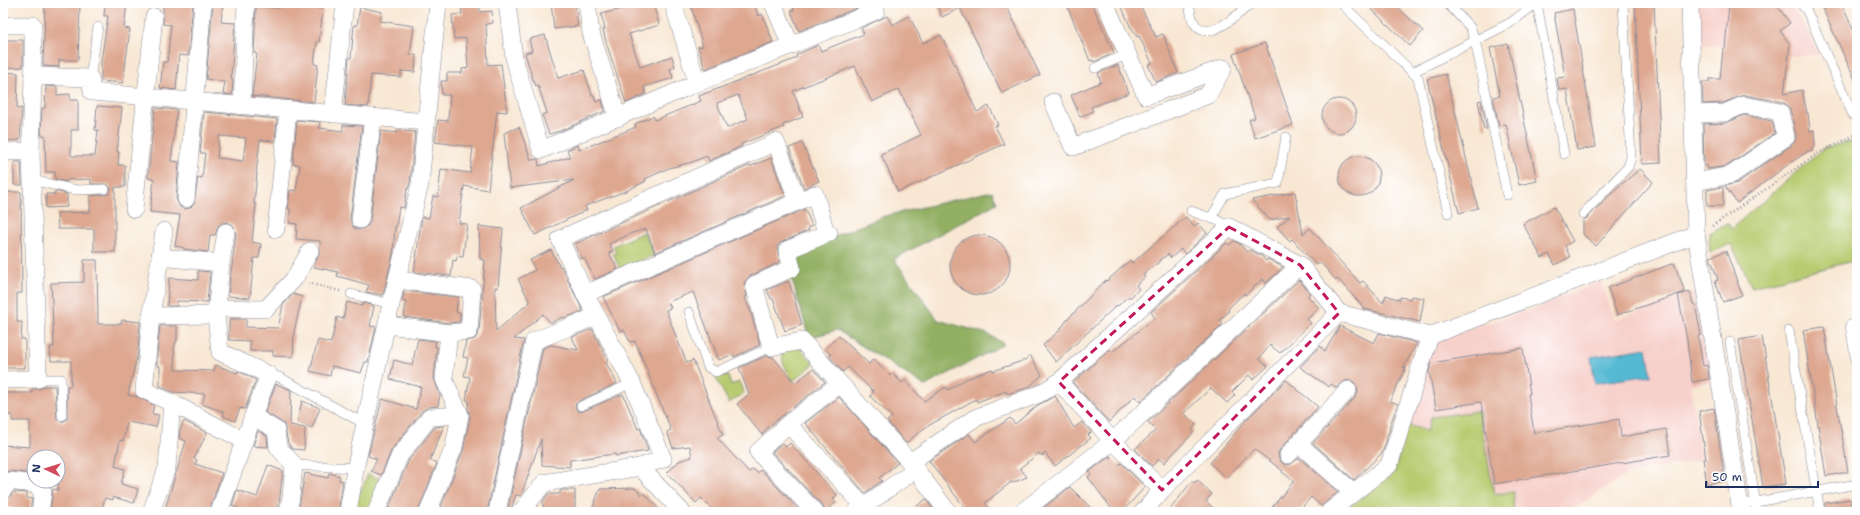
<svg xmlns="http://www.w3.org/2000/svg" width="1860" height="515" viewBox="0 0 1860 515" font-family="'Shantell Sans',sans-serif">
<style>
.built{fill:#f7d0cb}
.green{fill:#b8cb6f;stroke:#6a7d66}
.forest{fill:#92af62;stroke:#566f60}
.water{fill:#54b9d2;stroke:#387498}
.building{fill:#dea790;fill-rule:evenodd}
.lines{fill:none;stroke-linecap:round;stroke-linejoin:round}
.service-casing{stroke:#8a8b98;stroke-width:10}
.minor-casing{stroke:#8a8b98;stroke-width:18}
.path{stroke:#8a8b98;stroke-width:2.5;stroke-dasharray:1 3;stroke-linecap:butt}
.service{stroke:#fff;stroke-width:9}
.minor{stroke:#fff;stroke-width:17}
.marked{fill:none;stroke:#c2185b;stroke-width:3;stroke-dasharray:8 5;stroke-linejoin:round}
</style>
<rect width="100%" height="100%" fill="#fff"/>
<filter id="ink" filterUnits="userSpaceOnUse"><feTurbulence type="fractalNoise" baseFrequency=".025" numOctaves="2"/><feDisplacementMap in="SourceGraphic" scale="8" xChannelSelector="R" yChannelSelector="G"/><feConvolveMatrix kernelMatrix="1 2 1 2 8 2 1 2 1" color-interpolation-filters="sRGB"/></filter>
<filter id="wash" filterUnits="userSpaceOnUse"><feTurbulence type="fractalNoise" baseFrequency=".012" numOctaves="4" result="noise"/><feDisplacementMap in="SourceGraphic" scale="16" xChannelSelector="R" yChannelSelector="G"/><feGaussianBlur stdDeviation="0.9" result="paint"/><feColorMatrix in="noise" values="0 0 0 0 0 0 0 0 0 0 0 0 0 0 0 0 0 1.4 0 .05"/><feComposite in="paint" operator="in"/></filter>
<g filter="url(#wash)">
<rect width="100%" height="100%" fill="#f8e7d3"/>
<g class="built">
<path d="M1696 3H1786L1799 17 1820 55 1788 56 1783 53 1696 43Z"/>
<path d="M1601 281 1615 320 1697 291 1712 382 1690 385 1701 460 1627 474 1569 512H1342L1394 473 1432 341 1539 307Z"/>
</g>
<g class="green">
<path d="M1857 140V260L1752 287 1731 244 1710 253 1709 233 1728 223 1731 229 1824 148Z"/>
<path d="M644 232 654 255 620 269 613 254 616 253 613 246Z"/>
<path d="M786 347H799L814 364 793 381 783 363 782 354Z"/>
<path d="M721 375 728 376 731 385 739 382 744 393 729 403 716 378Z"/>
<path d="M1479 411 1494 494 1514 492 1513 512H1342L1394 473 1408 425 1427 431 1431 417Z"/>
<path d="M368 474 383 480 370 512H357L354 506Z"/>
</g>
<path class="forest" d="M992 191 997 203 894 259 938 320 988 334 1004 344 925 386 837 330 809 338 785 256 885 216Z"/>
<path class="water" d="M1647 348 1651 375 1595 383 1591 357Z"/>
<g id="blocks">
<g class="building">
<path d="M45 3H80L78 60H59V67L43 66Z"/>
<path d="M105 3H127L124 28 130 29 123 83 101 81V61L108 16H104Z"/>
<path d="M163 3H193L188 56 179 55 176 90 160 88 163 62H167L171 25 163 24Z"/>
<path d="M213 3H223L221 22 235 23 231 79 233 80 232 95 223 94 225 82 206 79Z"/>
<path d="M281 3H292V6L323 9 319 42H317L314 64 318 65 314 102 252 96 257 54 254 53 256 7 280 8Z"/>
<path d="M461 3H479L480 12 492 11 493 23 486 24 488 65 501 64 507 112 497 111 488 190 464 186 459 223 467 224 463 257 457 256 456 261 453 260 451 276 414 272 422 217 429 218 433 196 438 197 441 169 470 173 473 147 435 142 438 120 448 121 450 95H442L441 81H447V73H462V69L468 68 466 38 454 39 452 15 462 14Z"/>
<path d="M551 3H575L578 26 554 29Z"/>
<path d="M633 3H653L659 25 629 34 640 67 672 56 675 67 670 69 673 78 644 87 646 94 626 103 606 42 603 29H605L601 14 634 6Z"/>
<path d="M690 3H754L758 16 762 14 773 42 705 69 698 47 703 46Z"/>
<path d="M792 3H862L863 6 799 31 791 11 794 10Z"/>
<path d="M936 3H1005L1040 75 1002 93 960 8 942 17Z"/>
<path d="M1066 3H1092L1114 53 1094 62 1093 60 1090 61Z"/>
<path d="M1120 3H1139L1156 37 1163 34 1178 73 1156 82 1148 65 1152 63 1139 36 1137 37 1132 28H1131Z"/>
<path d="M1365 3H1393L1423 31 1410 46Z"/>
<path d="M1635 3H1654L1661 163 1642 164Z"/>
<path d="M1729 3H1775L1790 23 1780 31 1790 44 1784 94 1802 90 1807 113H1808L1810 131 1814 130 1815 146 1812 147 1813 150 1808 151 1786 166 1737 203 1725 186 1737 183 1792 145 1795 141 1796 135 1790 109 1787 105 1782 102 1744 95 1723 103 1703 104 1702 82H1709V79H1720L1723 49H1725Z"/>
<path d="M1820 3H1841L1857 38V84Z"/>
<path d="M360 7 382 12 380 21 414 26 410 55H416L415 72 401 71V77L371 75 368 107 345 105 349 58H351L354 25 357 26Z"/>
<path d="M1573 9 1596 147 1577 150 1567 89 1559 90 1557 78 1565 77 1554 13Z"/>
<path d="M887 16 892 25 909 16 923 43 941 35 977 112 989 106 998 125 995 126 1004 144 898 192 881 154 921 135 899 89 872 102 855 66 793 91 803 117 783 125 784 127 741 144 742 146 709 161 707 156 692 162 669 168 645 179 646 181 626 191 585 206 587 210 535 235 521 208 574 180 510 188 504 133 519 127 531 160 538 159 539 166 570 157 567 150 578 145 579 150 636 127 635 124 653 116 655 120 701 101 699 96 792 60 797 57 796 55 818 45 821 51 864 34 861 28ZM738 95 748 119 727 128 717 103Z"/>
<path d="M545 35 558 78 584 70 592 95H594L596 102 602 100 605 111 560 131 549 134 542 115 547 113 538 85 536 86 533 80 525 53 532 51 529 39Z"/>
<path d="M6 40H23V67L7 68Z"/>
<path d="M1265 43 1293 125 1255 138 1249 120 1255 118 1233 54Z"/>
<path d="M1508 44 1537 181 1519 185 1506 124 1499 126 1493 97 1500 96 1490 48Z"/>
<path d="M1118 65 1129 93 1091 107 1093 111 1080 117 1071 95 1101 82 1098 73Z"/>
<path d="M3 72 18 73 17 109 22 108 20 140 5 141Z"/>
<path d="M1446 74 1478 208 1459 213 1427 79Z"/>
<path d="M46 86 57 87V95L70 94V100H78V130H71V156H95L98 130H95L97 106 122 108 117 152H119L118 165H125V187H115V252H94V229H58L57 213 90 212V196L108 194 111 188 107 184H91V179L67 180V182L55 179V172H46L45 135H41L42 108H45Z"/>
<circle cx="1339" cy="116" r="17"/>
<path d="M1481 100 1487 129H1484L1478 101Z"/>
<path d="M155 108 177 110 171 161 179 162 176 199 180 207 185 209 190 208 194 204 198 177 202 178 205 153H200L204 112 277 119 275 141 260 140 256 173H257L254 204H256L252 242 261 244 259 258H254L250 298 228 296 236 234 233 225 228 222 222 223 218 226 215 235H210L208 252 184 249V248L175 246 180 215 150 212 154 179 148 178ZM219 136 246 138 243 161 217 158Z"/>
<path d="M1744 115 1772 121 1775 133 1727 166 1708 169 1707 166H1704L1703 124 1726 123Z"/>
<path d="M297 120 320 122 319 128 343 131V125L362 126 350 219 354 228 359 230 368 226 370 221 381 131 397 133V130L415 132 410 182 408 189H407L404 208 399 207 396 227H395L393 254 383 295 366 292 369 285 337 276 338 272 314 267 320 251V241L296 239 297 224 289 223 290 209H288L290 190 296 191 300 165 293 164Z"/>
<path d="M802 143 819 181 804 188 789 148Z"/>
<circle cx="1359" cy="176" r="20"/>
<path d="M771 158 785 196 655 253 646 229 632 233 609 244 613 251 609 253 618 269 595 279 584 258 582 259 575 244 750 165 751 166Z"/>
<path d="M14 162H21L22 185H14Z"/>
<path d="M1640 169 1653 182 1596 246 1583 234V220L1587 218 1617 188Z"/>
<path d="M1723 187V206H1707V190Z"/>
<path d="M55 191 67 194V207L46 208V194H55Z"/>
<path d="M3 192H21L22 293H17V322H22L21 339H25V368H5V333H3Z"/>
<path d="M1295 192 1303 234 1310 228 1360 283 1363 281 1383 303 1386 295 1400 300V297L1410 299 1411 296 1424 298 1420 322 1365 309 1338 279 1336 280 1320 262 1316 265 1292 239 1290 241 1277 227 1290 216 1270 220 1252 200Z"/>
<path d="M1554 207 1573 241 1565 246 1570 257 1555 265 1549 254 1542 258 1523 224Z"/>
<path d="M805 209 812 226 808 227 809 230 780 243 777 246 780 262 750 276 744 283 747 296 745 297 751 313 760 345 734 357 733 354 719 360 693 292 668 302 671 308 666 310 677 339 687 363 693 360 723 435 717 438 749 472 753 469 757 473 761 470 801 512H715L701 498 696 503 667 473 679 461 692 457 690 446 673 448 667 432 671 430 635 341 630 342 624 330 620 331 603 297Z"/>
<path d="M1186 217 1194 227 1198 223 1207 233 1185 254 1181 249 1171 258 1168 254 1143 275 1145 277 1136 285 1139 289 1131 297H1127L1118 306 1117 305 1056 362 1043 345 1059 331 1067 320 1106 280 1107 281 1130 260 1132 263Z"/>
<path d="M479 226 503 229 498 288 495 287 496 331 530 302 518 279 535 270 530 260 551 250 560 267 561 266 583 311 564 318 563 317 551 323 543 314 514 339 524 340 487 512H454L441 507 463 451 470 417 468 408 469 401 466 400 470 377 464 376 468 358 463 357 466 341 475 339 479 332 485 260 480 259Z"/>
<circle cx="980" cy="265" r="30"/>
<path d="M1234 241 1240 244 1247 252 1250 250 1262 256 1266 261 1268 259 1283 267 1266 283 1263 279 1245 295 1244 293 1228 309 1229 311 1220 320 1223 324 1140 402 1135 396 1109 422 1073 383 1110 349 1112 352 1155 318 1151 312 1227 243 1229 245Z"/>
<path d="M1726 251 1742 295 1723 302 1715 281 1718 280 1710 257Z"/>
<path d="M84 260H97L98 324H121L122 320 140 322 138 352 128 395 138 397 154 405 152 414 159 415 156 427 127 422 123 441 120 440 115 466 125 469 121 484 138 489 134 503 113 497V500L105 498 101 512H50L53 489 58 490V457H34V474L10 471 3 472V445L30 447V421H12V415H3V393H32V389H39L45 386H55L57 419 62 422 67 419V386H71V361H51L50 347H54L51 283 84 282Z"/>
<path d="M1674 263 1685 292 1617 315 1608 288Z"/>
<path d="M198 271 210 272 207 302 177 301V306H167L169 278 198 280Z"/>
<path d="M1299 280 1310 293 1308 296 1319 308 1307 319 1311 323 1280 353 1270 345 1259 359 1268 366 1253 380 1249 375 1232 392 1235 395 1227 403 1211 388 1184 413 1196 425 1192 430 1194 432 1164 463 1159 459 1152 466 1135 449 1156 430 1148 422Z"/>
<path d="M789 281 802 325 785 331 773 299H771L767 290Z"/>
<path d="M404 291 458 297 456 312 460 313V322L449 323 404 317 406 302 402 301Z"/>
<path d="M1690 292 1693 304H1695L1701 335 1698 336 1703 366 1707 365 1709 379 1692 382 1687 340 1678 295Z"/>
<path d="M293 294 302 297 294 332 293 357 273 356V351H250V341L229 340V319H246V327L278 328 283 305Z"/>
<path d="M347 302 362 306 363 303 374 306 370 326 376 327 368 362H365L361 373 332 366 330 376 310 371 318 340 331 343 337 317 343 319Z"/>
<path d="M160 326H177V341H176L174 348 175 370 214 371 216 365 237 373 238 371 256 380 245 409 240 408 235 421 223 416 224 412 202 404 205 394 173 392 160 386V366H157V354Z"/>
<path d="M1340 326 1374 343 1379 333 1417 343 1403 368 1406 367 1390 401 1398 404 1389 428 1390 429 1386 438 1387 439 1382 453 1354 480 1313 443 1353 400 1358 393 1357 387 1354 382 1350 380 1345 381 1336 388 1331 384 1329 387 1300 367 1320 346 1325 351Z"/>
<path d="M1824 327 1848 472 1826 476 1803 330Z"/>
<path d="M592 329 608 361 606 363 617 383 579 401 575 405 576 409 580 412 583 411 623 394 638 429 640 428 648 451 616 456 615 454 570 460V467L542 465 541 439 521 496 516 495 510 512H507L543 348 551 345 578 350 572 337Z"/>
<path d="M839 336 869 364 873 359 890 376 892 373 902 383 905 380 924 401 946 387 948 390 966 379 992 369 993 371 1025 360 1030 355 1042 375 1029 387 1007 394 1006 391 977 402 976 399 926 427 906 443 887 421 892 417 870 396 874 392 848 367 843 372 829 356 831 355 825 349Z"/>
<path d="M1762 336 1786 484 1763 487 1739 340Z"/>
<path d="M418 339 436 341 435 347H437L434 378 440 395 438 406 429 407 422 411 392 449 381 475 371 471 377 459 368 456 382 399 416 409 421 387 390 379 394 360 412 365Z"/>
<path d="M1523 348 1530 394H1528L1534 433 1619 419 1621 437 1666 429 1670 455 1494 484 1481 402 1436 409 1429 371 1432 363Z"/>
<path d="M766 356 773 357 795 383 813 369 825 382 768 427 762 435 737 404 749 394 739 368Z"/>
<path d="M1286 380 1318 407 1281 448 1278 453 1279 458 1282 463 1286 465 1291 464 1299 458 1338 492 1321 506 1311 497 1298 512H1268L1294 481 1282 472 1283 471 1254 449 1226 478 1210 463 1247 419Z"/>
<path d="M276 384 291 390 290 425 305 428 304 450 293 449 288 443 284 424 265 412Z"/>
<path d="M1055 396 1074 428 1082 422 1091 432 1088 435 1091 438 1055 466 1045 453 1042 456 1039 453 1020 468 1027 477 1012 483 1011 482 985 503 992 512H968L929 461 969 434 975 442 1010 418 1015 424 1038 405Z"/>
<path d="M839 397 898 463 879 478 882 481 865 493 805 423Z"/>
<path d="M302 401 320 408 312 428 297 422Z"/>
<path d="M1714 408 1725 481 1707 484 1703 459H1706L1699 411Z"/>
<path d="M184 421 207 433 194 459 197 460 195 464 222 473 209 512H164L186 441 179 438 180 430Z"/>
<path d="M444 426 430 460 437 463 418 512H387L409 460 435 427Z"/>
<path d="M258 431 267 436 268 447 253 446Z"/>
<path d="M782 443 786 447 790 443 837 495 833 499 836 502 825 512 822 505 772 452Z"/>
<path d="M1110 456 1119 465 1121 463 1145 487 1122 512H1114L1088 477 1091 474 1089 472Z"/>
<path d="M268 465 283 471 278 512H237L238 508 232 506 237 490 257 497Z"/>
<path d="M305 473 328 478 329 473 340 476 339 480 343 481 338 512H298Z"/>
<path d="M1197 480 1212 494 1206 501 1217 512H1168L1192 481 1195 483Z"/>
<path d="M1070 487 1095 512H1038Z"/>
<path d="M635 488 642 495 644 493 662 512H591L600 489Z"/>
<path d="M562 490H575V512H543V501L548 494H560V491Z"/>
<path d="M14 492 27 493V498L32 499 30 511 7 507 8 499Z"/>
<path d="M926 499 935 512H909Z"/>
<path d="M1850 499 1852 512H1826L1825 503Z"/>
</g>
</g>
</g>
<g filter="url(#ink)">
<use href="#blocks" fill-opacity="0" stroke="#8a8b98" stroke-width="1"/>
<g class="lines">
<g class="service-casing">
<g id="service">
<path d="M1189 3C1190 9 1191 16 1193 21 1206 47 1239 13 1252 3"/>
<path d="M1341 3 1418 78 1448 213"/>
<path d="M1447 3 1470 27 1475 40 1507 195"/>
<path d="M1537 3 1564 154"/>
<path d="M1800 3 1806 9 1853 115 1857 114"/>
<path d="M1095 68 1128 54"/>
<path d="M1413 72 1510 23 1537 3"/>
<path d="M90 78 98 27"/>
<path d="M32 180 76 190 105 189"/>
<path d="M1191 211 1219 221 1229 227"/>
<path d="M1583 214 1628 167 1631 157 1623 3"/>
<path d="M1211 218 1225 194 1278 183 1286 137"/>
<path d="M351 294 391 304"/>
<path d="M689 312 708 367 716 372 771 347"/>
<path d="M1857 324 1850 325 1857 368"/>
<path d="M1789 331 1820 512"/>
<path d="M1730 342 1757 512"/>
<path d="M269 375 279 377 365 424"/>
<path d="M38 379H61L62 416"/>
<path d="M581 406 632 383"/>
<path d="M294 465 355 468"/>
<path d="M1740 505 1857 484"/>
</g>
</g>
<g class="minor-casing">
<g id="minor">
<path d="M507 3 514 58 541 150 697 83 876 11 872 3"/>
<path d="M587 3 591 33 618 118"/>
<path d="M673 3 697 83"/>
<path d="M773 3 791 46"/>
<path d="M1105 3 1146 96 1223 68"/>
<path d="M1690 3 1696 234 1741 512"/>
<path d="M3 25H33V76"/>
<path d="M1053 102 1073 147 1208 95 1223 68"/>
<path d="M242 106 246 3"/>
<path d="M333 114 345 3"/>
<path d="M1694 114 1725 113 1743 105 1780 112 1786 137 1731 175 1695 182"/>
<path d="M31 151 33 76 90 78 92 92 426 122"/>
<path d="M3 152 31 151 38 379 3 380"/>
<path d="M186 199 203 3"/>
<path d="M134 209 154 17"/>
<path d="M360 220 373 117"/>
<path d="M276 229 288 110"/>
<path d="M829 233 787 250 792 268 754 285 771 347 802 341 910 462 948 512"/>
<path d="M160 257 164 231"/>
<path d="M221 263 226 232"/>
<path d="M397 280 472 289 469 331 449 333 444 379 460 415 454 447 428 512"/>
<path d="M585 294 560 239 776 142 798 202"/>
<path d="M216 308 266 309 294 279 310 251"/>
<path d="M151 316 216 315"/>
<path d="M387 325 449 333"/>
<path d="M1059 382 1113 441 1162 490"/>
<path d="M172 403 144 390 151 316 160 257 221 263 216 315 220 352 269 375 253 416"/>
<path d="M788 424 864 506"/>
<path d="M1299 444 1353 492"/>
<path d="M1288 455 1348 390"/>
<path d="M910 462 975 418 1039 394 1059 382 1229 227 1300 265 1339 313 1430 336 1696 234"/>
<path d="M3 490 9 481 34 484 43 492 40 512"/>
<path d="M151 512 167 468 172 403 243 440"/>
<path d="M219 512 253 416 276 430 278 447 294 465 291 497 288 512"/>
<path d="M348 512 355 470 391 304 420 184 438 3"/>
<path d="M376 512 400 455 430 417 460 415"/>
<path d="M497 512 534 341 597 316"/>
<path d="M521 512 544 483 640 467"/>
<path d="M682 512 640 467 663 459 632 383 585 294 815 194 824 226"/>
<path d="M815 512 758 452 788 424 839 384"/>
<path d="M856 512 916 469"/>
<path d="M1022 512 1113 441 1300 265"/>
<path d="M1143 512 1162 490 1339 313"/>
<path d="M1329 512 1389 465 1430 336"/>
</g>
</g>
<g class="path">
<path d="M1712 226 1817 154 1857 134"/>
<path d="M308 283 340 291"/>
</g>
<use href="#service" class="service"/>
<use href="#minor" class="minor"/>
</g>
</g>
<path class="marked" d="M1229 227 1300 265 1339 313 1162 490 1059 382Z"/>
<rect width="1860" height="515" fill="none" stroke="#fff" stroke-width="16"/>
<g transform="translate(46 469) rotate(274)"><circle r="19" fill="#ffffff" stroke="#a4acbf"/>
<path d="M0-3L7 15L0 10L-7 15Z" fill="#d1495b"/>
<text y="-6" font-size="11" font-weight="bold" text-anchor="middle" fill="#1b2f5e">N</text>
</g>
<path d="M1706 481v6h112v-6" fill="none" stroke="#1b2f5e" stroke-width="2"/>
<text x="1712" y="481" font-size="12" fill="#1b2f5e" stroke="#ffffff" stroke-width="3" paint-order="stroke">50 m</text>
</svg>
